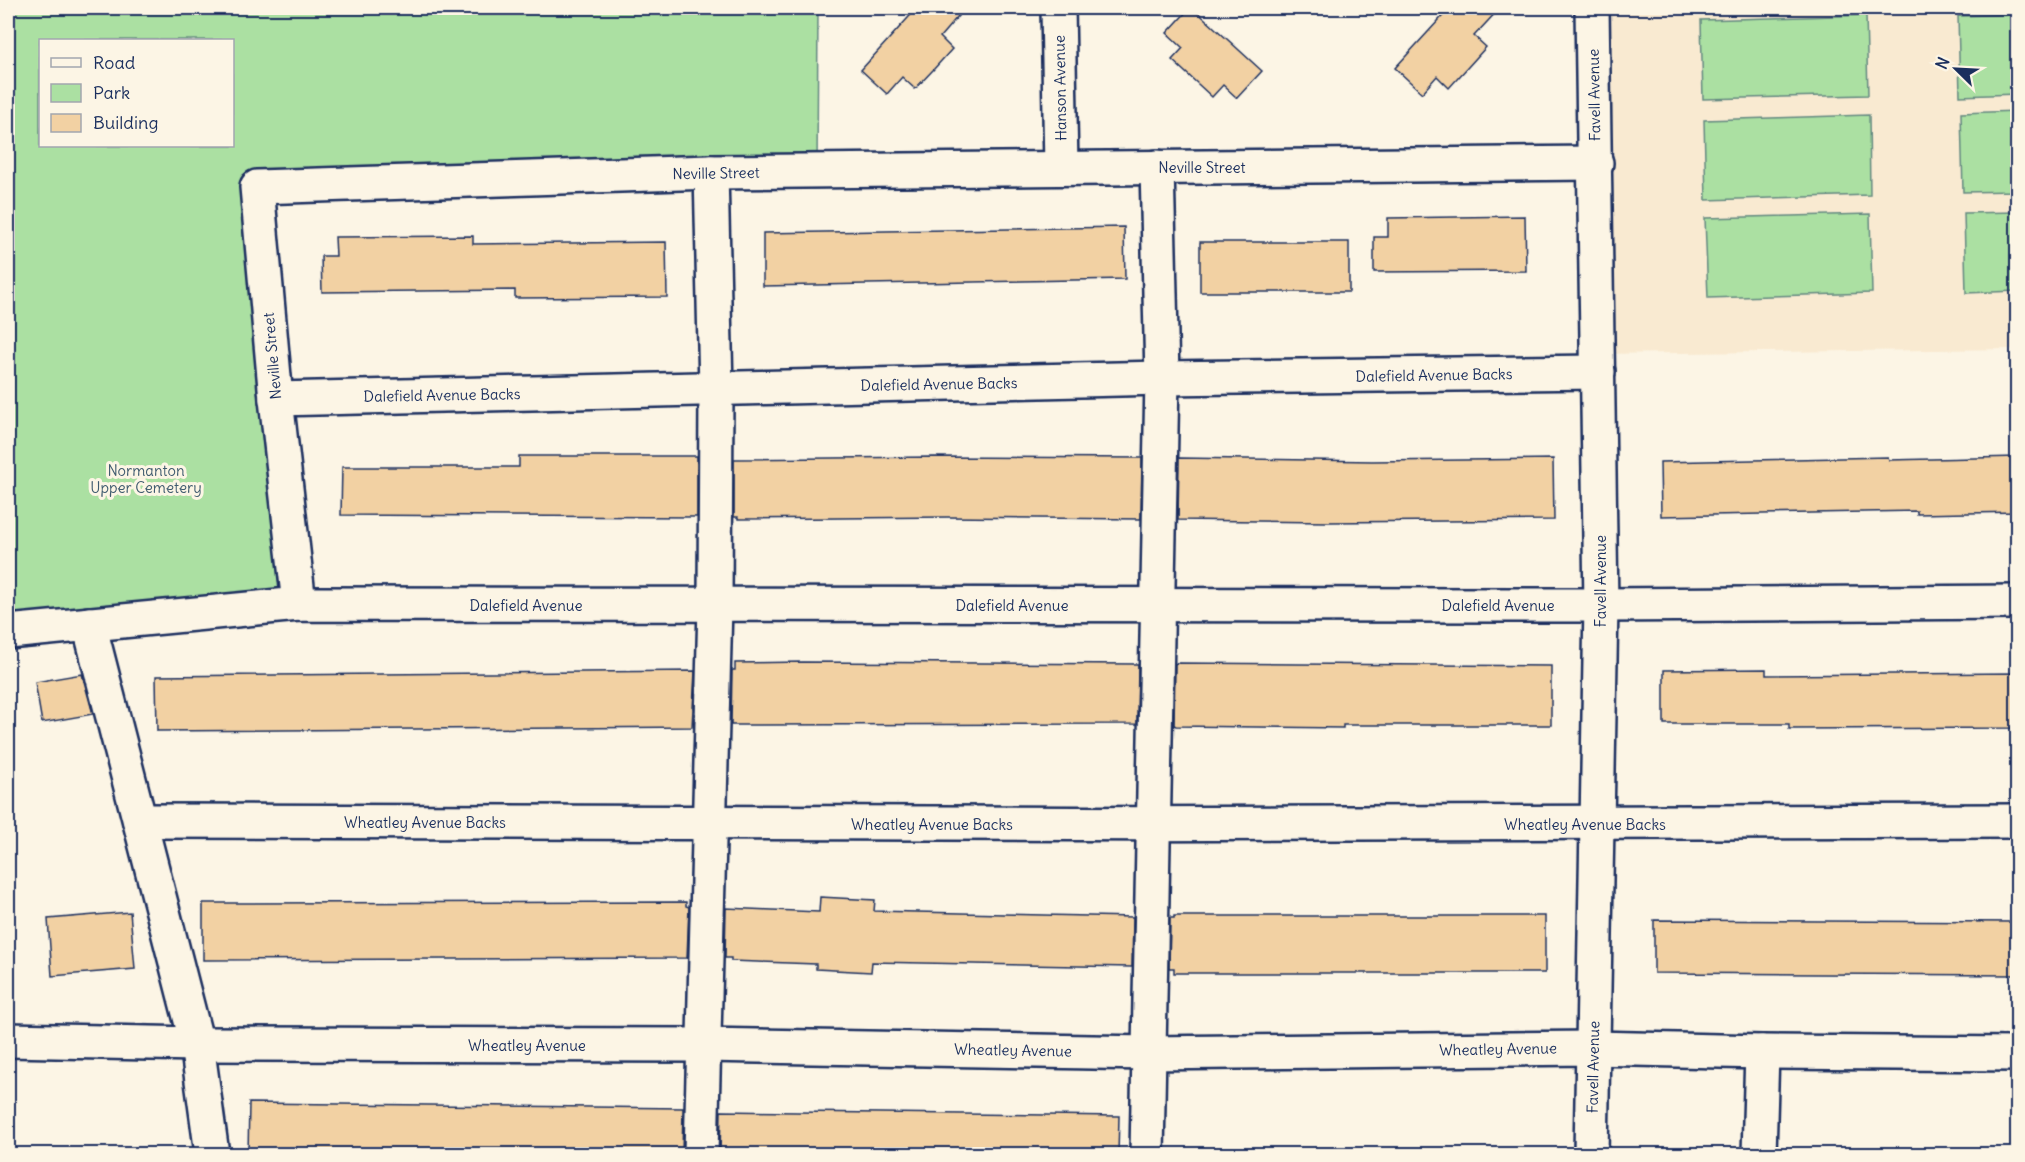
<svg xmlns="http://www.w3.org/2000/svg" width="2025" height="1162" viewBox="0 0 2025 1162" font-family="Delius,sans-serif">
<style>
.built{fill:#f9ead1}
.green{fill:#abe0a2;stroke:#638880;stroke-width:1.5;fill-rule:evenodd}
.building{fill:#f2d1a3;stroke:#1b2f5e;stroke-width:1.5}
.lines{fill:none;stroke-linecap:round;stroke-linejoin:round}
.minor-casing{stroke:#1b2f5e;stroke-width:38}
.minor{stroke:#fcf5e5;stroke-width:33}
.labels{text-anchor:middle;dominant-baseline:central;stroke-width:6;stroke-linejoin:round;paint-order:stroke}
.street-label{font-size:15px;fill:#1b2f5e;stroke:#fcf5e5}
.park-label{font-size:15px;fill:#3f5b6f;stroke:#fcf5e5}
</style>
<rect width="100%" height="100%" fill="#fcf5e5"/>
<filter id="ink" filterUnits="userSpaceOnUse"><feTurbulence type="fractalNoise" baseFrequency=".0167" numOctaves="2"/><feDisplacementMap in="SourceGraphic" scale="12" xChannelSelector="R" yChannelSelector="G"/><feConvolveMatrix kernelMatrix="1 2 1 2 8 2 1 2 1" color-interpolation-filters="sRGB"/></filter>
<g filter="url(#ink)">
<path class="built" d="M1592 8H2017V349L1598 354Z"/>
<g class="green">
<path d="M8 8H818L817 171 257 187 299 604 8 632ZM40 40H232V146H40Z"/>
<path d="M2017 14V94L1960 96 1958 16Z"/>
<path d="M1866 15 1868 95 1703 99 1701 20Z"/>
<path d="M2017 111V191L1963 192 1961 113Z"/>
<path d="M1869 115 1870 195 1706 200 1704 120Z"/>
<path d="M2017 212V291L1966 293 1964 213Z"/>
<path d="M1870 214 1872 293 1708 298 1705 218Z"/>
</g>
<g class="building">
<path d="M917 8H965L940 37 952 49 933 70 915 89 902 77 887 94 861 70Z"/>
<path d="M1190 8H1193L1262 71 1237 98 1223 85 1212 97 1172 60 1183 48 1167 33Z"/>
<path d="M1450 8H1500L1474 36 1486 47 1449 88 1437 76 1422 93 1395 68Z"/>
<path d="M1525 216 1526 271 1374 272V237H1388V218Z"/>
<path d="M1124 227 1125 279 763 286V233Z"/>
<path d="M473 236V244L666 242 667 297 515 298V290L322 292 321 256H336L335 237Z"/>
<rect x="1200" y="242" width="149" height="50"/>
<path d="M519 456H697V517L341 515 342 467H519Z"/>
<path d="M935 457 1142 458 1141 519 948 517 738 519V517H734V459Z"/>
<path d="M1888 457 1889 460 2018 457V512L1917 514V511L1661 516 1660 462Z"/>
<path d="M1179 458 1372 461 1553 459 1554 520 1328 522 1178 520Z"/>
<path d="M803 662 1138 664 1137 724 731 725 732 670H735V663Z"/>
<path d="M1177 663 1551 666V725H1343V728L1176 726 1174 725 1175 664Z"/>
<path d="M1766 669V675L2017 673V728L1789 729V724H1664V670Z"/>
<path d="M695 671 692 727 157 731 156 676Z"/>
<path d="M82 674 93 714 42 723 35 682Z"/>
<path d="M820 897 875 900 874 911 1133 917 1132 967 872 962 871 972 816 969V964L731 961V958H725L726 908 819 912Z"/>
<path d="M686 902V906L689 907 687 958 203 960V903Z"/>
<path d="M130 912 135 969 52 976 48 919Z"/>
<path d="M1174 916H1545V973H1174V968H1169L1170 918H1174Z"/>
<path d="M1654 920 2018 922V975L1654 973Z"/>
<path d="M249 1103 683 1108 682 1155H248Z"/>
<path d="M721 1111 1119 1116 1118 1155H720Z"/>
</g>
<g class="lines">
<g class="minor-casing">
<g id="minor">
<path d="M1058 8 1061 168"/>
<path d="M276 399 1162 378 1598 372"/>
<path d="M299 604 276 399 257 187 711 172 1596 163"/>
<path d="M89 624 197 1044 212 1154"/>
<path d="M8 632 299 604 1601 605 2018 602"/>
<path d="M140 821C766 824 1392 825 2018 821"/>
<path d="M8 1040 197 1044 704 1045 1148 1053 1593 1048 1762 1052 2018 1054"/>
<path d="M701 1154 715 605 716 389 711 172"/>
<path d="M1147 1154 1162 378 1157 167"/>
<path d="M1591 1154 1601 605 1592 8"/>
<path d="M1759 1154 1762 1052"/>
</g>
</g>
<use href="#minor" class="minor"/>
</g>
</g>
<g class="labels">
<g class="street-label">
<text transform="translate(1060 88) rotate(-91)">Hanson Avenue</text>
<text transform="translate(1594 95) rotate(-91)">Favell Avenue</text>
<text x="1202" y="167">Neville Street</text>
<text transform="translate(716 173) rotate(-1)">Neville Street</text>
<text transform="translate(272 356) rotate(-95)">Neville Street</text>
<text transform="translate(1434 375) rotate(-1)">Dalefield Avenue Backs</text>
<text transform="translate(939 384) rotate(-1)">Dalefield Avenue Backs</text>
<text transform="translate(442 395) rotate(-1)">Dalefield Avenue Backs</text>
<text transform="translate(1600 581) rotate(-90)">Favell Avenue</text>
<text x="526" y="605">Dalefield Avenue</text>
<text x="1012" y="605">Dalefield Avenue</text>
<text x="1498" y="605">Dalefield Avenue</text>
<text x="425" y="822">Wheatley Avenue Backs</text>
<text x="932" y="824">Wheatley Avenue Backs</text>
<text x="1585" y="824">Wheatley Avenue Backs</text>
<text x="527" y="1045">Wheatley Avenue</text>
<text transform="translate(1498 1049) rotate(-1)">Wheatley Avenue</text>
<text transform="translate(1013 1050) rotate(1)">Wheatley Avenue</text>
<text transform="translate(1593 1067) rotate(-89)">Favell Avenue</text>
</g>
<g class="park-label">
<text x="146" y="470">Normanton<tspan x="146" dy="17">Upper Cemetery</tspan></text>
</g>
</g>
<rect width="2025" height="1162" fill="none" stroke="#fcf5e5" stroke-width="30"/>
<rect x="15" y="15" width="1995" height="1132" fill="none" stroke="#1b2f5e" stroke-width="2" filter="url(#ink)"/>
<rect x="39" y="39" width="195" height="108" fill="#fcf5e5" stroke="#a2a6af" stroke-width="1.5"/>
<rect x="51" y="58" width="30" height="9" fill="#fcf5e5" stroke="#a2a6af" stroke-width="1.5"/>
<text x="93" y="69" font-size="18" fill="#1b2f5e">Road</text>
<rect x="51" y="84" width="30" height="18" fill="#abe0a2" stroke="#a2a6af" stroke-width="1.5"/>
<text x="93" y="99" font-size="18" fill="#1b2f5e">Park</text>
<rect x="51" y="114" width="30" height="18" fill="#f2d1a3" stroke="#a2a6af" stroke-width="1.5"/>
<text x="93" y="129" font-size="18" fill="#1b2f5e">Building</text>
<g transform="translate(1956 69) rotate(294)" stroke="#fcf5e5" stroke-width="4.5" paint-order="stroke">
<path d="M0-4.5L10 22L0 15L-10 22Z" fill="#1b2f5e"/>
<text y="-9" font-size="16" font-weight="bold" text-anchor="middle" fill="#1b2f5e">N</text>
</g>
</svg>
